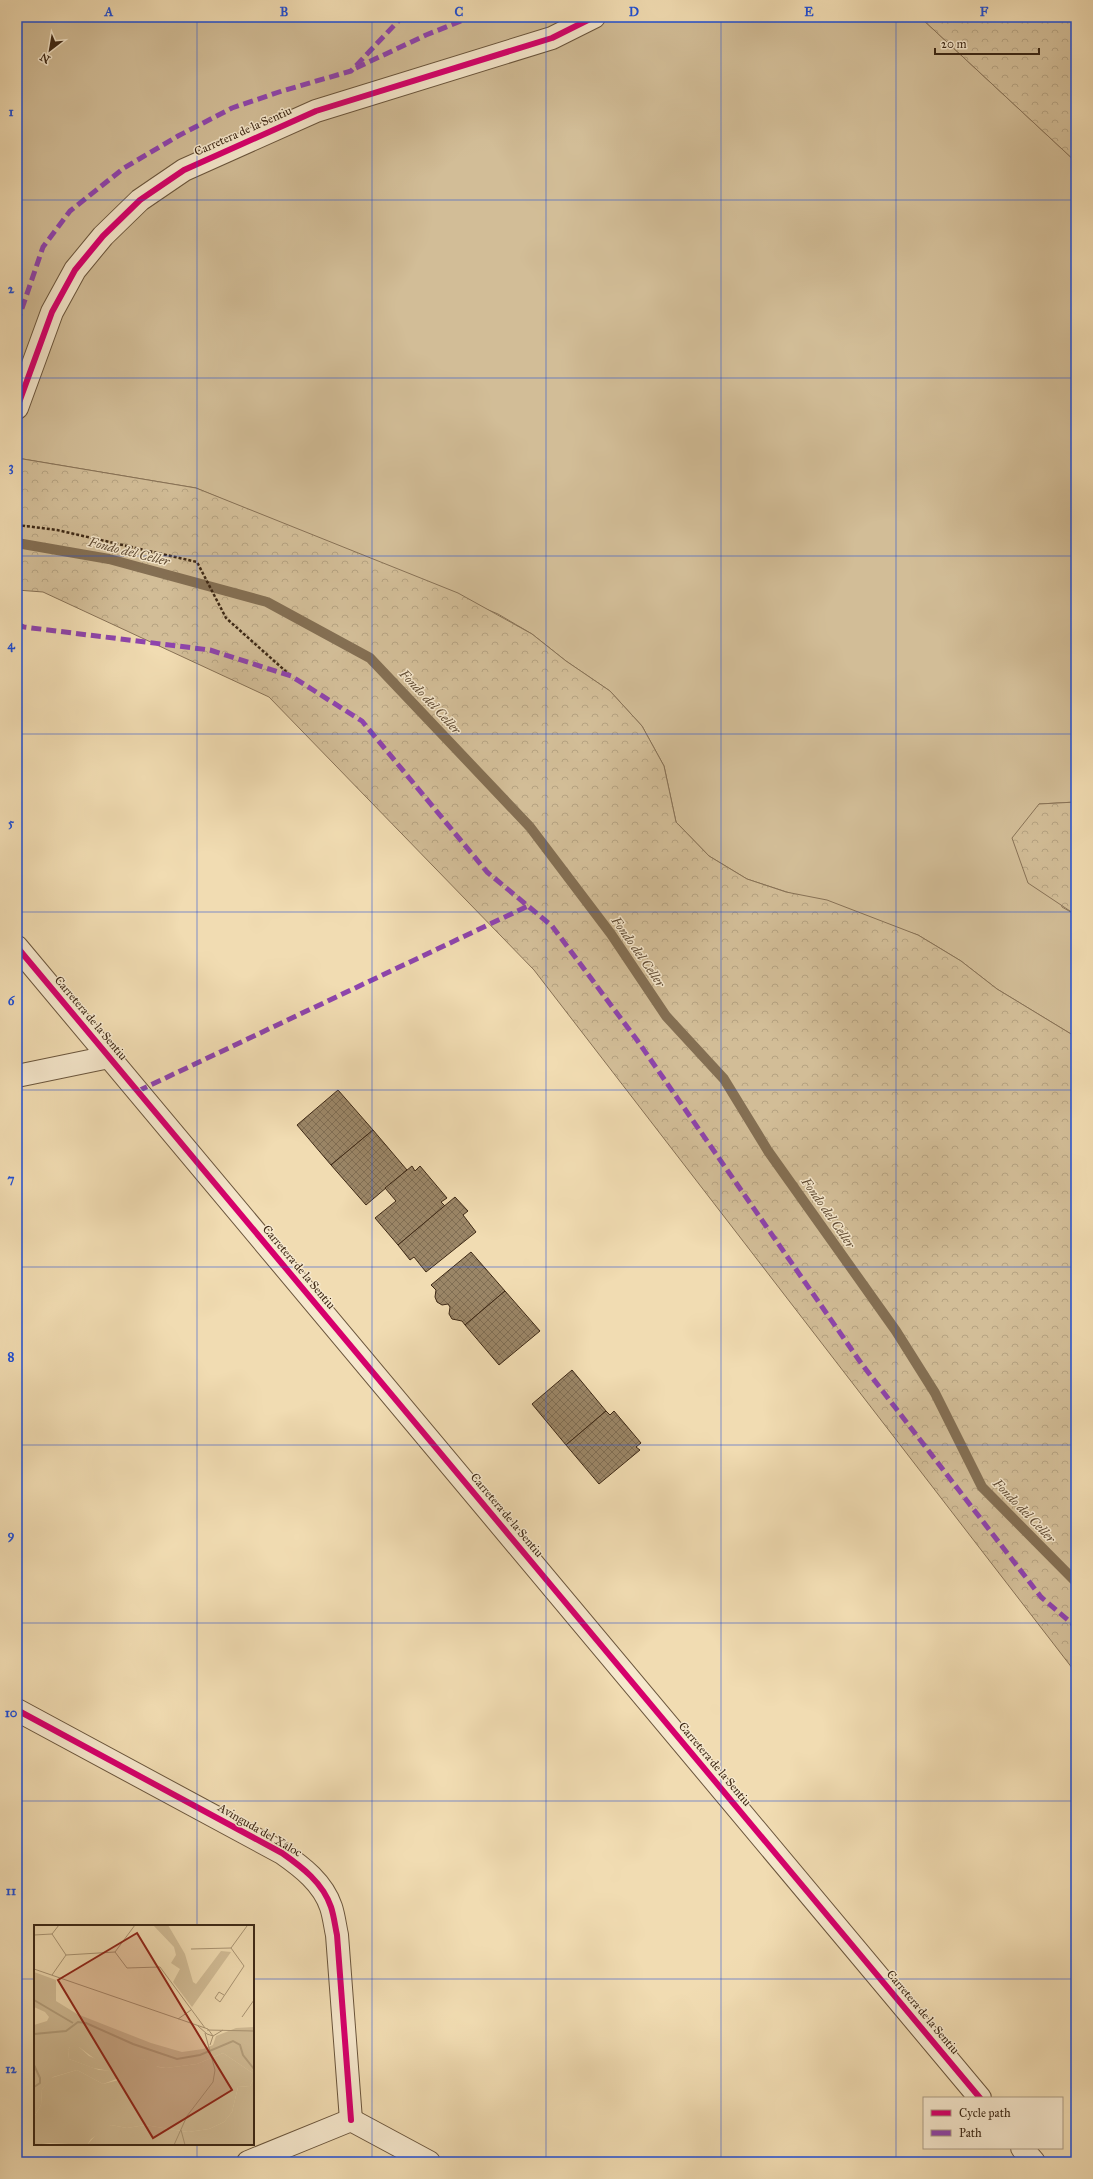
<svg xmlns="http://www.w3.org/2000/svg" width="1093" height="2179" viewBox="0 0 1093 2179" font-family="'IM FELL Great Primer',serif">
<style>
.grass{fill:#d2bd97;stroke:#887256}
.forest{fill:url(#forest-crowns);stroke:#887256}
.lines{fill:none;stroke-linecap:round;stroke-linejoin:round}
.stream{stroke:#846f53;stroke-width:10}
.building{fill:url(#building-cross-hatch);stroke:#3d2815}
.minor-casing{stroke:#6a553c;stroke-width:24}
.path{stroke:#3d2815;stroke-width:2.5;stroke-dasharray:3 2;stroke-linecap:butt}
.minor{stroke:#f6e8cd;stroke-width:22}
.quiet{stroke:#8e44ad;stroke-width:5;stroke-dasharray:10 5;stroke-linecap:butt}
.cycleway-casing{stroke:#f6e8cd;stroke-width:8}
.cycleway{stroke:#d6006c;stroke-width:6}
.grid{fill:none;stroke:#1d4ed8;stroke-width:1;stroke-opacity:0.55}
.labels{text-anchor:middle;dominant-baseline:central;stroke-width:3;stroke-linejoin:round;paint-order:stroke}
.street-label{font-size:12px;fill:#3d2815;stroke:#f6e8cd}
.water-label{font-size:13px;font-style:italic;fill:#614c34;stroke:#f6e8cd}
.inset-river{fill:none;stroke:#b49f7d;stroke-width:2}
.inset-road{fill:none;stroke:#a99473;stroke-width:1}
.view{fill:#8f2418;fill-opacity:0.15;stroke:#8f2418;stroke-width:2}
.inset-edge{fill:none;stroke:#3d2815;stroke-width:2}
.neatline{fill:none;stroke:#1d4ed8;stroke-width:1.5}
.grid-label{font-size:13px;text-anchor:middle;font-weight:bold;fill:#1d4ed8}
</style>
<defs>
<pattern id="forest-crowns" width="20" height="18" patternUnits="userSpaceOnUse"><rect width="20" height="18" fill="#d2bd97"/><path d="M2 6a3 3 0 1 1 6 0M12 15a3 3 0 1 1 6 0" fill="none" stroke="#b5a281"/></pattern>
<pattern id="building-cross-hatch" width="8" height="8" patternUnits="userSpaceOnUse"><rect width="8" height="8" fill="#9b8667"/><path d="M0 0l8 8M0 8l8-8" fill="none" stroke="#806e54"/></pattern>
</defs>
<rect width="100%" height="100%" fill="#f1dcb2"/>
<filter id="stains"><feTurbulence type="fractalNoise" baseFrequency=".005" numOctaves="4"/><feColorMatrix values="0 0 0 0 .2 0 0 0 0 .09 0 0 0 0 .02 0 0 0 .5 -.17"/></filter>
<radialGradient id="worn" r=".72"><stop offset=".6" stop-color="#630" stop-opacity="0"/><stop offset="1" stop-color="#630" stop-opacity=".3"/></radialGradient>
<path class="grass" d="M17 17H920L1076 162V802L1039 804 1062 907 1076 915V1037L997 989 961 961 918 935 747 879 709 856 676 822 664 766 642 726 610 691 566 661 532 634 498 614 196 488 17 458Z"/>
<g class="forest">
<path d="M920 17H1076V162Z"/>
<path d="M17 458 196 488 458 593 532 634 566 661 610 691 642 726 664 766 676 822 709 856 747 879 786 892 827 900 918 935 961 961 997 989 1076 1037V1673L534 970 269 697 43 592 17 590Z"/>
<path d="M1076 802V915L1028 883 1012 838 1039 804Z"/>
</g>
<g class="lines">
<path class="stream" d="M17 543 109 559 267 602 370 658 530 827 611 934 666 1016 724 1079 768 1151 896 1331 935 1393 982 1487 1076 1582"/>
</g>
<g class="building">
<path d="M338 1090 373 1130 331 1165 297 1125Z"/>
<path d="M373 1130 407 1170 366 1205 331 1165Z"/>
<path d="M412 1166 415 1171 420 1166 447 1198 441 1202 445 1206 398 1245 375 1218 396 1201 385 1188Z"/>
<path d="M455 1197 468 1211 463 1215 476 1232 426 1272 414 1257 410 1260 398 1245Z"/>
<path d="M471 1252 505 1291 465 1325 462 1321 452 1319 449 1314 450 1307 448 1304 442 1305 437 1302 435 1297 436 1290 431 1285Z"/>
<path d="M505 1291 540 1331 499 1365 465 1325Z"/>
<path d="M572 1370 606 1411 566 1445 532 1404Z"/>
<path d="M606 1411 610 1415 614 1411 641 1443 636 1447 640 1450 599 1484 566 1445Z"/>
</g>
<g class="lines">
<g class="minor-casing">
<g id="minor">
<path d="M17 408 52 312 75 270 103 236 140 200 184 170 316 111 552 38 594 17"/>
<path d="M17 947 980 2098"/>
<path d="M17 1076 109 1057"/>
<path d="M17 1710 282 1853C302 1867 323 1883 331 1907 334 1916 335 1926 337 1935L351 2120"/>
<path d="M351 2120 429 2162"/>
<path d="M1022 2148 1034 2162"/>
<path d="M248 2162 351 2120"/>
</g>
</g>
<path class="path" d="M17 525 57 530 197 562 226 618 291 676"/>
<use href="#minor" class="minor"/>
<g class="quiet">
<path d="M356 68 426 35 471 17"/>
<path d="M17 323 43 247 70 211 124 168 178 136 232 108 282 91 351 71 402 17"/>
<path d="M17 624 24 627 210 650 291 676 362 721 487 872 552 926 637 1040 861 1363 1041 1597 1076 1627"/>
<path d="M138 1091 528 906"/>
</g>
<g class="cycleway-casing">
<g id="cycleway">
<path d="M17 408 52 312 75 270 103 236 140 200 184 170 316 111 552 38 594 17"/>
<path d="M17 947 980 2098"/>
<path d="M17 1710 282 1853C302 1867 323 1883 331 1907 334 1916 335 1926 337 1935L351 2120"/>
</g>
</g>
<use href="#cycleway" class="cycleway"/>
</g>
<path class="grid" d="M197 17V1926M372 17V2162M546 17V2162M721 17V2162M896 17V2162M17 200H1076M17 378H1076M17 556H1076M17 734H1076M17 912H1076M17 1090H1076M17 1267H1076M17 1445H1076M17 1623H1076M17 1801H1076M17 1979H35M253 1979H1076M197 2144V2162"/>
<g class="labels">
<g class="street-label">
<text transform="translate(243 131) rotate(-24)">Carretera de la Sentiu</text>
<text transform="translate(91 1018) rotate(50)">Carretera de la Sentiu</text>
<text transform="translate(299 1267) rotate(50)">Carretera de la Sentiu</text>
<text transform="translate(507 1515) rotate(50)">Carretera de la Sentiu</text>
<text transform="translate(715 1764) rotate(50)">Carretera de la Sentiu</text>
<text transform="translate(260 1830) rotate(30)">Avinguda del Xaloc</text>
<text transform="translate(923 2012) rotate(50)">Carretera de la Sentiu</text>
</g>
<g class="water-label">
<text transform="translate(129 552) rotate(14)">Fondo del Celler</text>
<text transform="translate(430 702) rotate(47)">Fondo del Celler</text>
<text transform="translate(638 952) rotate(55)">Fondo del Celler</text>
<text transform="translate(828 1213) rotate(55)">Fondo del Celler</text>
<text transform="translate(1024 1511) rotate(46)">Fondo del Celler</text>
</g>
</g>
<g transform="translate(34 1925)">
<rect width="220" height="220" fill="#f1dcb2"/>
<path d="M36 122H45L55 131 69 137 110 134 124 142 132 143 163 139 189 128 220 149V153L216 161 204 162 198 187 190 197 175 204 154 207 111 200 93 203 77 200 57 214 53 220 16 218 0 220V192L7 180 8 164 17 153 43 145 69 159 85 155 76 146 59 143 35 134 34 125Z" fill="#d2bd97"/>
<path d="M119 0H134L151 29 159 57 162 59 187 26 197 27 158 82 139 57 146 44 137 38 142 30 140 22ZM0 47 22 55V76L43 89 117 118 148 127 169 124 179 120 182 111 202 103 220 102V149L189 128 163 139 132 143 120 141 110 134 91 138 65 137 45 122H36L34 125 35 134 65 145 85 146 88 152 69 159 43 145 19 152 8 164 7 180 0 192V100L13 96 15 92 11 87 0 82ZM220 153V220H53L67 204 77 200 93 203 111 200 154 207 175 204 190 197 198 187 204 162 216 161Z" fill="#d2bd97"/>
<path class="inset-river" d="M0 75 39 98M0 109 32 106 44 97 52 98 99 119 143 134 166 130 199 116 206 120 209 130 220 144M0 140 6 153V158L0 162"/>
<path class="inset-road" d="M18 9 32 30M0 10 18 9 25 0M197 23 213 1M157 24 197 23M81 27 93 43 126 42 171 103M81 27 101 0M0 44 174 104 179 111M18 50 32 30 81 27M190 70 185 67 181 73 186 77 210 41 197 23M208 92 220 75M144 94 157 85M164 101 173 109 179 111M173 105 220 106M176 120 179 111 189 105M147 205 151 220M140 220 153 191 179 157 181 145 171 108"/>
<path class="view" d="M103 8 198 165 119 213 24 55Z"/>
<rect width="220" height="220" class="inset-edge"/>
</g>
<rect width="1093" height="2179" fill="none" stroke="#f1dcb2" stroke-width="44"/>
<rect x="923" y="2097" width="140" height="52" fill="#f6e8cd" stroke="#ac9b83"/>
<rect x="931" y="2110" width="20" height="6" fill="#d6006c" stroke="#ac9b83"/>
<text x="959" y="2117" font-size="12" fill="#3d2815">Cycle path</text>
<rect x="931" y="2130" width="20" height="6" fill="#8e44ad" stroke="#ac9b83"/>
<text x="959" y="2137" font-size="12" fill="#3d2815">Path</text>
<g transform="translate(50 50) rotate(211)" stroke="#f6e8cd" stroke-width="3" paint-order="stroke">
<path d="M0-3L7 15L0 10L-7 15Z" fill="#3d2815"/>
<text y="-6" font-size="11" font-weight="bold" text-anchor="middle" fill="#3d2815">N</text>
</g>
<path d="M935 48v6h104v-6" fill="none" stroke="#3d2815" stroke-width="2"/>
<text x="941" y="48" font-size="12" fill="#3d2815" stroke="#f6e8cd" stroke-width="3" paint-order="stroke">20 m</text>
<rect x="22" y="22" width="1049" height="2135" class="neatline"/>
<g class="grid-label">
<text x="109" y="16">A</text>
<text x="284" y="16">B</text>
<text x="459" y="16">C</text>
<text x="634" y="16">D</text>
<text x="809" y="16">E</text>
<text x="984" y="16">F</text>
<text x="11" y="116">1</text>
<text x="11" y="293">2</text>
<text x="11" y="471">3</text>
<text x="11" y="649">4</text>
<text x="11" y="827">5</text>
<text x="11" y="1005">6</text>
<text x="11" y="1183">7</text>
<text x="11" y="1361">8</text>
<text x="11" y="1539">9</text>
<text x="11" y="1717">10</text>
<text x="11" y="1895">11</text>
<text x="11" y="2073">12</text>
</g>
<rect width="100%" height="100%" filter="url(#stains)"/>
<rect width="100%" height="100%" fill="url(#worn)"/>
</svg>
